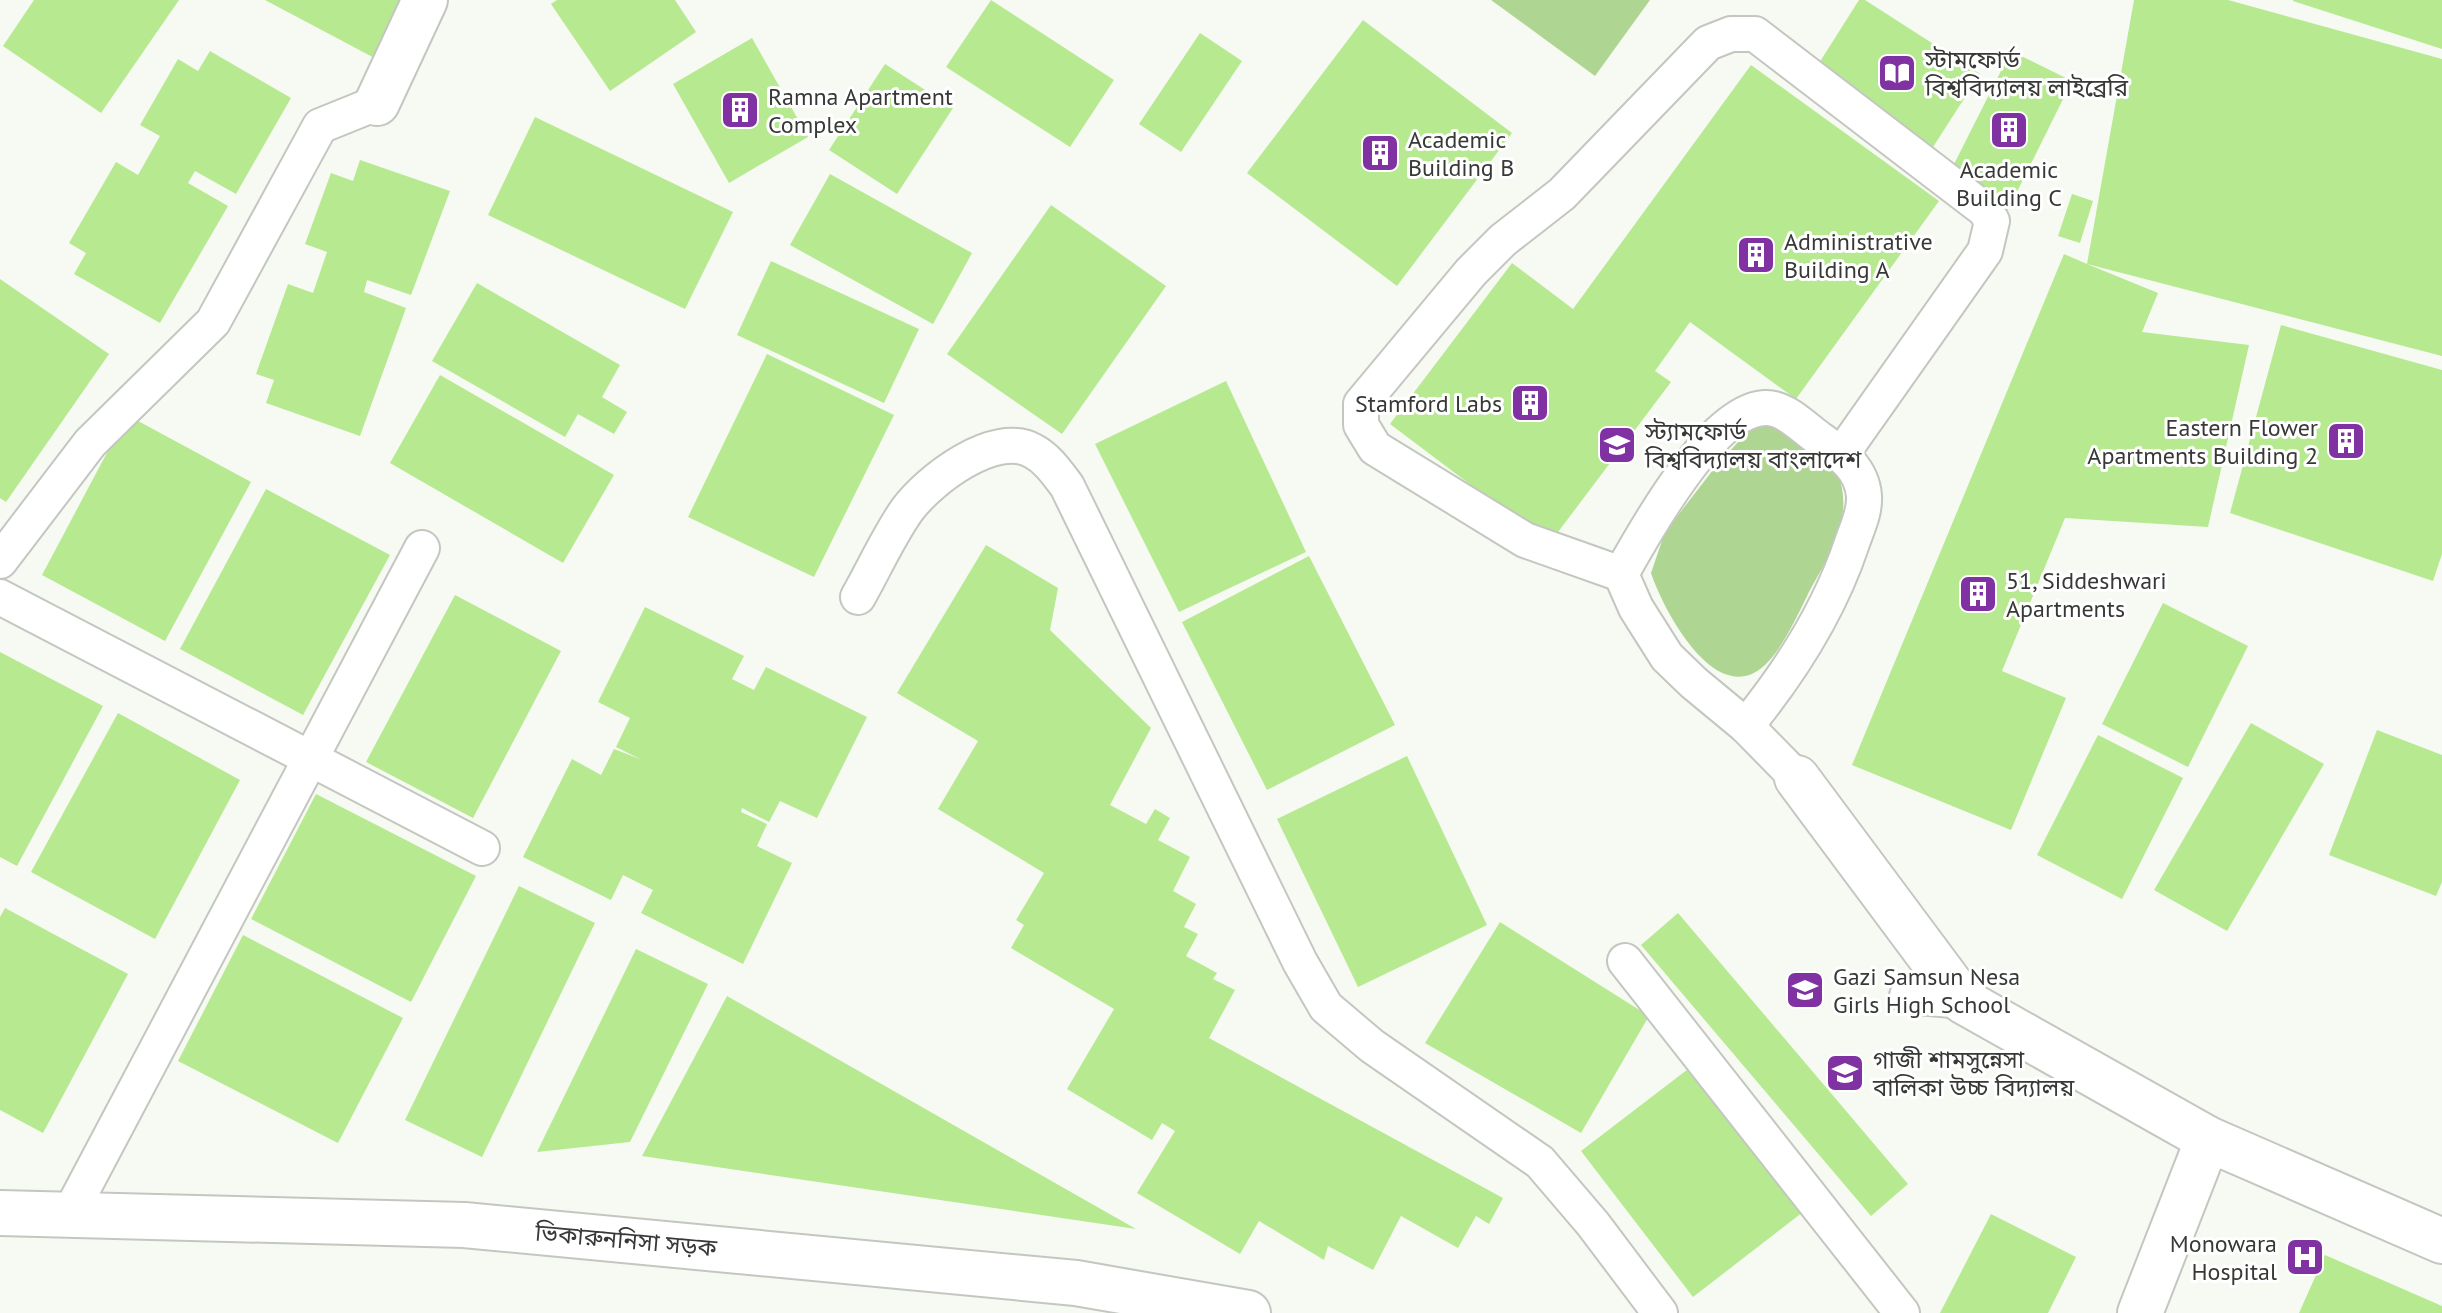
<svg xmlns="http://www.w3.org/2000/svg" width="2442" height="1313" viewBox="0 0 2442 1313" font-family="'PT Sans','Noto Sans Bengali',sans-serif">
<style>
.green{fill:#afd592}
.building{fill:#b7e991}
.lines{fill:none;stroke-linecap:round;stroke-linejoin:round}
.lane-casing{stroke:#c3c7c0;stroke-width:38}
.street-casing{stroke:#c3c7c0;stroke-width:48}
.secondary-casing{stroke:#c3c7c0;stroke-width:48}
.lane{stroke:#fff;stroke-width:34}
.street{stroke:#fff;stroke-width:44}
.secondary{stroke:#fff;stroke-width:44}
.labels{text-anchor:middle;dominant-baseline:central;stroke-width:6;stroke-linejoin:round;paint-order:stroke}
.poi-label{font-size:24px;fill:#373936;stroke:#fff;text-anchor:start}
.street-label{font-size:24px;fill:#373936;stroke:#fff}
</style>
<rect width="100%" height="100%" fill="#f6faf3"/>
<g class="green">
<path d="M1491 0H1650L1595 76Z"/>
<path d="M1775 424C1795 439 1835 460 1841 484 1851 524 1827 559 1809 592 1798 614 1783 648 1765 665 1716 711 1663 609 1651 573L1665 532 1716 466 1739 441 1757 426Z"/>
</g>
<g class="building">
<path d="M34 0H179L101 113 3 46Z"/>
<path d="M265 0H400L382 62Z"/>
<path d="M557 0H675L696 32 610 91 551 4Z"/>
<path d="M991 0 1114 80 1070 147 946 67Z"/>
<path d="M1859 0H1865L1980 74 1933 147 1814 71Z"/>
<path d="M2134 0H2228L2442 59V356L2087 264 2158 293 2142 332 2249 345 2208 527 2065 518 2002 671 2066 698 2011 830 1852 765 2064 254 2087 264Z"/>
<path d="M2293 0H2442V49L2293 1Z"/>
<path d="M1363 20 1512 133 1397 286 1247 173Z"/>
<path d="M1200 33 1242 61 1181 152 1139 124Z"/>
<path d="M752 38 808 137 729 183 673 84Z"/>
<path d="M210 51 291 98 236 194 195 171 188 183 228 206 160 323 74 274 86 253 69 243 116 162 138 175 160 136 140 125 178 59 198 71Z"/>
<path d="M2011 51 2072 81 2008 210 1946 180Z"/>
<path d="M885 64 953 108 897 194 829 150Z"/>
<path d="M1751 65 1939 201 1796 399 1690 322 1655 371 1671 382 1549 544 1390 424 1512 263 1573 309Z"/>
<path d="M535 117 733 212 685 309 488 215Z"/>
<path d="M360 160 450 191 411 295 367 280 364 292 406 308 360 436 266 403 274 380 256 374 288 284 313 293 327 252 305 244 331 173 353 181Z"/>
<path d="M830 174 972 253 933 324 790 245Z"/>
<path d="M2072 194 2093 201 2080 243 2058 236Z"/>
<path d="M1051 205 1166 286 1062 434 947 354Z"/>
<path d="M771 261 919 329 884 403 737 335Z"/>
<path d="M0 279 109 354 6 502 0 498Z"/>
<path d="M477 283 620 365 602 397 627 412 614 434 578 414 565 437 432 361Z"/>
<path d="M2281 325 2442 370V554L2433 581 2230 513Z"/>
<path d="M767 354 894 415 814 577 688 517Z"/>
<path d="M440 375 614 475 563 563 390 463Z"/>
<path d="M1226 381 1306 552 1179 612 1095 444Z"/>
<path d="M127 415 251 482 165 641 42 575Z"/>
<path d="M266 489 390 555 303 715 180 649Z"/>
<path d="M986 545 1058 588 1050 630 1151 728 1110 805 1146 824 1155 809 1170 818 1158 840 1190 857 1173 891 1196 904 1184 927 1198 934 1186 956 1217 973 1213 979 1235 990 1209 1038 1503 1198 1489 1224 1476 1216 1458 1248 1401 1216 1373 1270 1328 1246 1324 1260 1259 1221 1240 1254 1137 1193 1175 1131 1162 1123 1152 1140 1067 1089 1114 1009 1011 948 1024 925 1016 920 1044 873 938 809 978 741 897 693Z"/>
<path d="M1309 556 1395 725 1267 790 1182 622Z"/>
<path d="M455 595 561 651 473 818 366 762Z"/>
<path d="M2163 603 2248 646 2188 767 2102 724Z"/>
<path d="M645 607 744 656 732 679 754 690 766 667 867 717 817 818 780 801 769 822 742 808 741 812 767 824 757 846 792 863 743 964 641 913 653 890 623 875 611 900 523 857 572 759 601 775 614 749 640 759 616 747 630 718 598 702Z"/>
<path d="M0 652 103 706 17 866 0 857Z"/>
<path d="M118 713 240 780 155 939 31 872Z"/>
<path d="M2251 723 2324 764 2227 931 2154 890Z"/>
<path d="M2377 730 2442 755V882L2436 896 2329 855Z"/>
<path d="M2098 735 2183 778 2122 899 2037 855Z"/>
<path d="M1407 756 1487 925 1358 987 1277 819Z"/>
<path d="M316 794 476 876 411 1002 251 919Z"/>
<path d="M519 886 595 923 482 1157 405 1120Z"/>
<path d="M5 908 128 974 43 1133 0 1110V917Z"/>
<path d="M1678 913 1908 1184 1871 1216 1641 945Z"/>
<path d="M1500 922 1649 1016 1581 1133 1425 1043Z"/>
<path d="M243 935 403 1018 338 1143 178 1061Z"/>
<path d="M636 949 708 984 630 1142 537 1152Z"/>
<path d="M727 996 1136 1229 642 1156Z"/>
<path d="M1692 1066 1803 1212 1693 1297 1581 1151Z"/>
<path d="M1991 1214 2076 1257 2048 1313H1940Z"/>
<path d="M2325 1255 2442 1306V1313H2299Z"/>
</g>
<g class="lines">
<g class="lane-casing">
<g id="lane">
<path d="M0 561 90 443 213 322 320 126 377 103"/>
<path d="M1621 574C1645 531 1712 410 1765 408 1784 407 1802 426 1817 437 1838 452 1862 467 1864 496 1865 513 1857 528 1852 543 1829 612 1791 671 1746 726"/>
<path d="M0 597 482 848"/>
<path d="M858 597C874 569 888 537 907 510 928 481 995 429 1033 451 1048 459 1057 473 1067 486L1300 962 1326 1007 1372 1046 1540 1162 1593 1224 1660 1313"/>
<path d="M1797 778 1746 726 1694 683 1667 657 1636 608 1621 574 1525 540 1375 448 1361 425V404L1471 272 1503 240 1562 194 1708 43 1731 34H1755L1985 210 1992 221 1985 251 1841 455"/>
<path d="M1625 961 1902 1313"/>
<path d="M1907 996 1963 1001"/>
<path d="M69 1215 422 548"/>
</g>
</g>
<g class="street-casing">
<g id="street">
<path d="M377 103 425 0"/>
<path d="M1797 778 1963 1001 2208 1139 2442 1241"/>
<path d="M2140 1313 2208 1139"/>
</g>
</g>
<g class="secondary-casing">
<path id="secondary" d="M0 1213 464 1225 1076 1283 1248 1313"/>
</g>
<use href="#lane" class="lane"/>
<use href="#street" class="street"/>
<use href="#secondary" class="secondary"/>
</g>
<defs>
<g id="library-square" transform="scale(2)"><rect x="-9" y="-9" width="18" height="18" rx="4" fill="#8031a2" stroke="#fff"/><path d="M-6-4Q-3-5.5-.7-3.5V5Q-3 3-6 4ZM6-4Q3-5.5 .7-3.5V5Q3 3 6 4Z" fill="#fff"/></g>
<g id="building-square" transform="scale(2)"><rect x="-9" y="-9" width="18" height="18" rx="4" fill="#8031a2" stroke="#fff"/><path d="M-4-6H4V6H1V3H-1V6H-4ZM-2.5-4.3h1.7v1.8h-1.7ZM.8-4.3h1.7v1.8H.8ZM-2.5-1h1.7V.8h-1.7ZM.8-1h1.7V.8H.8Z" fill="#fff"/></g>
<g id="university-square" transform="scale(2)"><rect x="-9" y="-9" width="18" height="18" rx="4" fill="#8031a2" stroke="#fff"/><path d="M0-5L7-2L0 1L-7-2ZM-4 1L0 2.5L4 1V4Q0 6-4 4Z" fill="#fff"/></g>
<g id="school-square" transform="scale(2)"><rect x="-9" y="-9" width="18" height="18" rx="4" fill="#8031a2" stroke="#fff"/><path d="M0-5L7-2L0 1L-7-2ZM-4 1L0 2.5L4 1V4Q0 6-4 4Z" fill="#fff"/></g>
<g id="hospital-square" transform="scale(2)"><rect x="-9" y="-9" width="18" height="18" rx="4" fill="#8031a2" stroke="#fff"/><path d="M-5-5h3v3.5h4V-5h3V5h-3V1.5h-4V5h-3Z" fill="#fff"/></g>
</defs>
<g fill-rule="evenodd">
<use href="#library-square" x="1897" y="73"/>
<use href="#building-square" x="740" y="110"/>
<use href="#building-square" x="2009" y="130"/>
<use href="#building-square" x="1380" y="153"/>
<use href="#building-square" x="1756" y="255"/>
<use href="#building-square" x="1530" y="403"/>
<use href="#building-square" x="2346" y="441"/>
<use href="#university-square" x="1617" y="445"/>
<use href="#building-square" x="1978" y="594"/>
<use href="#school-square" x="1805" y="990"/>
<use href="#school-square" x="1845" y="1073"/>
<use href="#hospital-square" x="2305" y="1257"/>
</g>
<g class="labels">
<g class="poi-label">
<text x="1925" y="59">স্টামফোর্ড<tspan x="1925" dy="28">বিশ্ববিদ্যালয় লাইব্রেরি</tspan></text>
<text x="768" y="96">Ramna Apartment<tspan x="768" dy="28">Complex</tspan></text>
<text x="1408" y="139">Academic<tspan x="1408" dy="28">Building B</tspan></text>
<text x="2009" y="169" text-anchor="middle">Academic<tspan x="2009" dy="28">Building C</tspan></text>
<text x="1784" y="241">Administrative<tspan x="1784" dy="28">Building A</tspan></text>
<text x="1502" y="403" text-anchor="end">Stamford Labs</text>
<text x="2318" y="427" text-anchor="end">Eastern Flower<tspan x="2318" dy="28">Apartments Building 2</tspan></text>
<text x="1645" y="431">স্ট্যামফোর্ড<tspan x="1645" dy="28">বিশ্ববিদ্যালয় বাংলাদেশ</tspan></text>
<text x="2006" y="580">51, Siddeshwari<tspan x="2006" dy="28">Apartments</tspan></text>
<text x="1833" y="976">Gazi Samsun Nesa<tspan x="1833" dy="28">Girls High School</tspan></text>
<text x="1873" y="1059">গাজী শামসুন্নেসা<tspan x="1873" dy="28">বালিকা উচ্চ বিদ্যালয়</tspan></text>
<text x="2277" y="1243" text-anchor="end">Monowara<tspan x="2277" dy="28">Hospital</tspan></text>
</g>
<g class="street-label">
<text transform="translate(626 1240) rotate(5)">ভিকারুননিসা সড়ক</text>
</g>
</g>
</svg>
